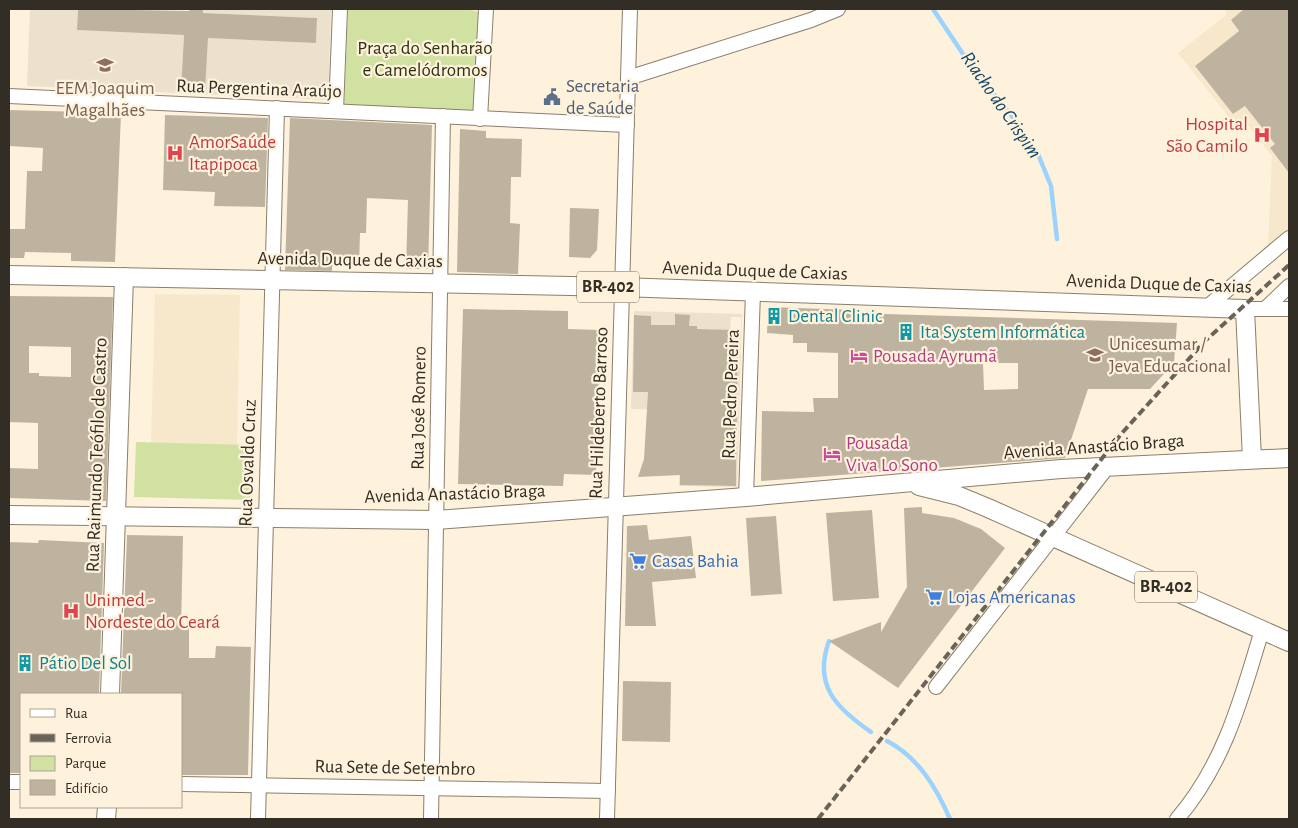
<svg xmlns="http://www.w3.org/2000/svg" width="1298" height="828" viewBox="0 0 1298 828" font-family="'Alegreya Sans',sans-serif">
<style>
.built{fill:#f8e8cb}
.education{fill:#ebe1cd;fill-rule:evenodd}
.green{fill:#d1e1a2}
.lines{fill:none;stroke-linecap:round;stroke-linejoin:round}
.stream{stroke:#9cd3fd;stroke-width:4.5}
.building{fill:#beb39e;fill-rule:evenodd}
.minor-casing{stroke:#8a7f6c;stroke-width:16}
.major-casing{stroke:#8a7f6c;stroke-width:20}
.minor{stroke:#fff;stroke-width:14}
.major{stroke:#fff;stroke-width:18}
.rail{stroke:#6a6357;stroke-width:4;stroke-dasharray:8 4;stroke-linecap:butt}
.labels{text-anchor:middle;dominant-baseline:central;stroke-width:4.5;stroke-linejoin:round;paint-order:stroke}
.shield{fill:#fef2dc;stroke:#6f685c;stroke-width:1}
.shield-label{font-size:18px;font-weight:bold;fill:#322d25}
.park-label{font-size:19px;fill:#2c3312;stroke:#fef2dc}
.service-label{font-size:19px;fill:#4e5e75;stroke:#fef2dc;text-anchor:start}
.education-label{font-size:19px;fill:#785e54;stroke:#fef2dc}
.street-label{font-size:19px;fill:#322d25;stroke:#fef2dc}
.health-label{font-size:19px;fill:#be3a42;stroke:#fef2dc;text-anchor:start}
.culture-label{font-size:19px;fill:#0d838f;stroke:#fef2dc;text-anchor:start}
.hotel-label{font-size:19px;fill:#b23c85;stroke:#fef2dc;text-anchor:start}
.shop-label{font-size:19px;fill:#366cbe;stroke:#fef2dc;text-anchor:start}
.water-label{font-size:20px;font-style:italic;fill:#104667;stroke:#fef2dc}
</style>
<rect width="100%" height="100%" fill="#fef2dc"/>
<g class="built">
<path d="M1224 9H1244L1231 20 1239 31 1195 66 1234 114 1289 71V91L1255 118 1275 144 1270 149 1289 173V231L1268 246 1272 156 1244 121 1236 126 1178 53 1227 14Z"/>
<path d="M155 294 240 295 237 445 151 443Z"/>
</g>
<g class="education">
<path d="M30 9H78L77 30 184 35 181 90 205 91 208 38 316 43 317 18 203 13V9H331L328 100 27 86Z"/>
<path d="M634 311 742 314 737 487 679 486 681 410 631 409ZM675 314 689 315V326L697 329 730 330 731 317H741V330L648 392H633L635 315 651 316V328L675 325ZM682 426 738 427 736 486 680 485Z"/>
</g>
<g class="green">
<path d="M348 9H467L479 12 473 111 344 105Z"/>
<path d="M136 442 253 445 251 500 134 497Z"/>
</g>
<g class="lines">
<g class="stream">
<path d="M933 9 971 66 1015 120 1038 154 1051 186 1057 239"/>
<path d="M829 641C813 685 836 708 871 732"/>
<path d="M887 741C918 757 936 787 950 819"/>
</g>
</g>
<g class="building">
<path d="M78 9 189 11 190 9H203V13L317 18 316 43 208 38 205 91 181 90 184 35 77 30Z"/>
<path d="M1244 9H1289V173L1270 148 1275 144 1245 106 1233 114 1195 66 1239 31 1231 20Z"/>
<path d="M9 110 121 113 115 262 71 261V253L25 252 24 258H9V229H25L27 171H42L43 148 9 146Z"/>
<path d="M165 115 268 118 265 207 214 206 215 192 163 190Z"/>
<path d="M290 118 432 125 428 269H406L408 200 367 198 366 233H360L359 267 332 266V271L285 270Z"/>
<path d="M460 129 486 131V138L522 139 521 177H511L510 223 520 224 518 274 457 272Z"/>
<path d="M570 208 599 209 597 250 590 258 569 257Z"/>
<path d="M9 296 113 297 106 501 9 498V468L38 469V423L9 422ZM29 346 71 347V377L39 376V373H29Z"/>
<path d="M768 307 853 310V313L1177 323 1174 363 1150 389H1088L1065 458 761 481 762 411 814 412 813 398H838V353L807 352V343H793V335L767 333ZM983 363H1018V389L984 390Z"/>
<path d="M463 309 568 311V329L600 330 596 475 564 474 563 486 458 484Z"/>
<path d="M675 314 690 315 689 326H697V329L738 330 736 486 680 485V475L638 477 644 459 648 392H633L634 315 651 316V325H675Z"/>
<path d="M922 507V513L954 518 981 529 1005 548 898 688 829 641 881 622V632L907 587 904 508Z"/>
<path d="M872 510 879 598 833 601 826 513Z"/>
<path d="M776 516 782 594 751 596 746 518Z"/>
<path d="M647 525 649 540 691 536 696 578 652 582 656 626H625L627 526Z"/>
<path d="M127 535 183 536 181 629H189V658H215L216 646 251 647 248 775H181V694H121Z"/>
<path d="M39 540 104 543 99 694H21V773H9V542L38 543Z"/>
<path d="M623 681 671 682 670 742 622 741Z"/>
</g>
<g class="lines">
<g class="minor-casing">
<g id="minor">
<path d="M628 78 811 20 838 9"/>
<path d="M9 96 627 125"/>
<path d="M336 111 340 9"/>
<path d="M480 119 486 9"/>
<path d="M1207 307 1289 238"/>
<path d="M1245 309H1289"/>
<path d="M1265 309 1289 286"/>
<path d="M746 497 753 292"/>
<path d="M936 687 1109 465"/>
<path d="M9 782H21"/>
<path d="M181 784 608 791"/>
<path d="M258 819 277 108"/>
<path d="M431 819 443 116"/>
<path d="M607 819 630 9"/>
<path d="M1177 819C1224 765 1242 697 1262 630"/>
</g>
</g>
<g class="major-casing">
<g id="major">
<path d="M9 275 621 287 1245 309 1252 459"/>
<path d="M919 486 959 496 988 508 1289 642"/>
<path d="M9 515 436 520 746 497 1061 469 1289 458"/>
<path d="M110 694 124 277"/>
<path d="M106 819 107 807"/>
</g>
</g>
<use href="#minor" class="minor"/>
<use href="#major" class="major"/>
<path class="rail" d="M818 819 1122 433 1205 341 1289 265"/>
</g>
<defs>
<g id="school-bare" transform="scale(1.35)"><path d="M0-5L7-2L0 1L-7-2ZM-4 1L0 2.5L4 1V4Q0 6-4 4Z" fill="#8d6e63" stroke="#fef2dc" stroke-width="2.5" paint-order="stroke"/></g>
<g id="civic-bare" transform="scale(1.35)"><path d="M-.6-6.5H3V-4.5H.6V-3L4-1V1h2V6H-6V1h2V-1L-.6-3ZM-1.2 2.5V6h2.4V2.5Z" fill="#5c6f8a" stroke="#fef2dc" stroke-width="2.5" paint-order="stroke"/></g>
<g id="hospital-bare" transform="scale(1.35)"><path d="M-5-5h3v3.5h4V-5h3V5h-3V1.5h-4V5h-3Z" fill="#e0444e" stroke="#fef2dc" stroke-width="2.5" paint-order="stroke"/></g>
<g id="building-bare" transform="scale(1.35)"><path d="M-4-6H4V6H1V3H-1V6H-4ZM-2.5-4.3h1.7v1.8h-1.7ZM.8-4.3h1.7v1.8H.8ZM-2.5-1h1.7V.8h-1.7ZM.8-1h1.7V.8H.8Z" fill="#0f9aa8" stroke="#fef2dc" stroke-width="2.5" paint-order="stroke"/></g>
<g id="university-bare" transform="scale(1.35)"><path d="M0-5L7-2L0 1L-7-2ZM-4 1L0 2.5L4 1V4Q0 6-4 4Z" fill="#8d6e63" stroke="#fef2dc" stroke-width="2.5" paint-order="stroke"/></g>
<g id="hotel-bare" transform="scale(1.35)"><path d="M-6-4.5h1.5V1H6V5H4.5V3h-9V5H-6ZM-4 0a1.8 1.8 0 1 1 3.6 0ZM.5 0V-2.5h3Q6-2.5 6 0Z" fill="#d1479c" stroke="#fef2dc" stroke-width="2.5" paint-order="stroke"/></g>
<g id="supermarket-bare" transform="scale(1.35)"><path d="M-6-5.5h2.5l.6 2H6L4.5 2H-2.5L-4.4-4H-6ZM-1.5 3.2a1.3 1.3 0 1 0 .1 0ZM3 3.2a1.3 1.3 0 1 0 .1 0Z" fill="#3f7fe0" stroke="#fef2dc" stroke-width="2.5" paint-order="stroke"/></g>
</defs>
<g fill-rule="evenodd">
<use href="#school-bare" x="105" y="65"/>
<use href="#civic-bare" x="552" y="97"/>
<use href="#hospital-bare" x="1262" y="135"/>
<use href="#hospital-bare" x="175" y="153"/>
<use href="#building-bare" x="774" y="316"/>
<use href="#building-bare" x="906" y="332"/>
<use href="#university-bare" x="1095" y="355"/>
<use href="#hotel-bare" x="859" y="356"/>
<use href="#hotel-bare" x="832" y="454"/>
<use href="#supermarket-bare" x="638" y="561"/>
<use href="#supermarket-bare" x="934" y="597"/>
<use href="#hospital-bare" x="71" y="611"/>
<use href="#building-bare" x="25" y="663"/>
</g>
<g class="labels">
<g class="shield">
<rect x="577" y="271.5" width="62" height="31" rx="4"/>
<rect x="1135" y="571.5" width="62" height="31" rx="4"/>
</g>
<g class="shield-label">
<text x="608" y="287">BR-402</text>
<text x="1166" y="587">BR-402</text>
</g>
<g class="park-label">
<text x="425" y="48">Praça do Senharão<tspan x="425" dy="22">e Camelódromos</tspan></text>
</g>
<g class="service-label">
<text x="566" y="86">Secretaria<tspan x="566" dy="22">de Saúde</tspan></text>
</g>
<g class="education-label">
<text x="105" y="88">EEM Joaquim<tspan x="105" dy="22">Magalhães</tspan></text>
<text x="1109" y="344" text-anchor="start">Unicesumar /<tspan x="1109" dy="22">Jeva Educacional</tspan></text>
</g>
<g class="street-label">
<text transform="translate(259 89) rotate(2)">Rua Pergentina Araújo</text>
<text transform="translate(350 260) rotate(1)">Avenida Duque de Caxias</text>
<text transform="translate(755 271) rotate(2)">Avenida Duque de Caxias</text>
<text transform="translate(1159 284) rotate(2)">Avenida Duque de Caxias</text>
<text transform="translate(731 394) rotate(-88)">Rua Pedro Pereira</text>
<text transform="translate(419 408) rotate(-89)">Rua José Romero</text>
<text transform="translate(599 413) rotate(-88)">Rua Hildeberto Barroso</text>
<text transform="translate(1094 447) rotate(-4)">Avenida Anastácio Braga</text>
<text transform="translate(97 455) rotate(-88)">Rua Raimundo Teófilo de Castro</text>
<text transform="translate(248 463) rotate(-88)">Rua Osvaldo Cruz</text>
<text transform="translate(455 494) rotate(-2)">Avenida Anastácio Braga</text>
<text transform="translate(395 768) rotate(1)">Rua Sete de Setembro</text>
</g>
<g class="health-label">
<text x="1248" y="124" text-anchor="end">Hospital<tspan x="1248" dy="22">São Camilo</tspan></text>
<text x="189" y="142">AmorSaúde<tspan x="189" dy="22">Itapipoca</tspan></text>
<text x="85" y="600">Unimed -<tspan x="85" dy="22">Nordeste do Ceará</tspan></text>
</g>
<g class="culture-label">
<text x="788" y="316">Dental Clinic</text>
<text x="920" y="332">Ita System Informática</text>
<text x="39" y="663">Pátio Del Sol</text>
</g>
<g class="hotel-label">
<text x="873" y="356">Pousada Ayrumã</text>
<text x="846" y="443">Pousada<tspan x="846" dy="22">Viva Lo Sono</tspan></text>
</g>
<g class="shop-label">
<text x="652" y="561">Casas Bahia</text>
<text x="948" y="597">Lojas Americanas</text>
</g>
<g class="water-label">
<text transform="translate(1001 105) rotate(55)">Riacho do Crispim</text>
</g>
</g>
<rect width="1298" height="828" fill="none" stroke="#322d25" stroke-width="20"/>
<rect x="20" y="693" width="162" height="115" fill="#fef2dc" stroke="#aca393"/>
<rect x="30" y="709" width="25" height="8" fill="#ffffff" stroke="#aca393"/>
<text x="65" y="718" font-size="15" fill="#322d25">Rua</text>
<rect x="30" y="734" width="25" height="8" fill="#6a6357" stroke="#aca393"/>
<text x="65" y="743" font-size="15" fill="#322d25">Ferrovia</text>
<rect x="30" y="756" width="25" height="15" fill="#d1e1a2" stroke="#aca393"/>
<text x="65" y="768" font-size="15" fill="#322d25">Parque</text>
<rect x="30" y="780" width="25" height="15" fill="#beb39e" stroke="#aca393"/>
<text x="65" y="793" font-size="15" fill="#322d25">Edifício</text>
</svg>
